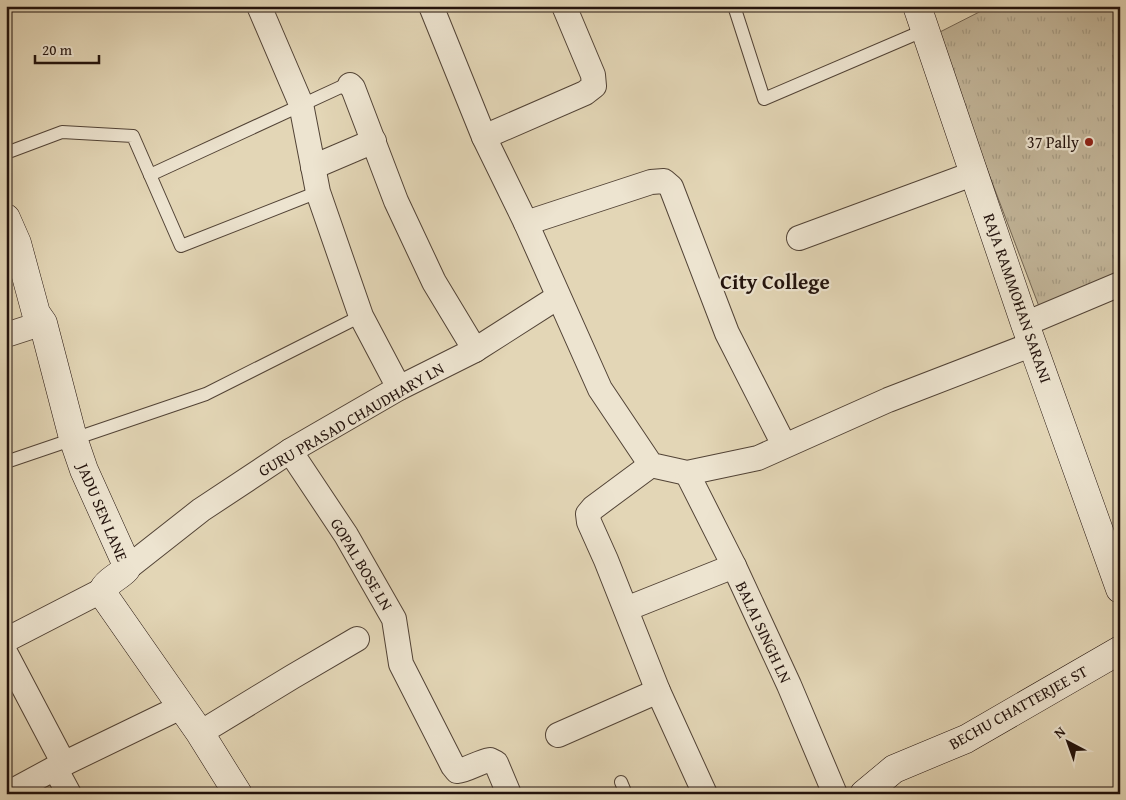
<svg xmlns="http://www.w3.org/2000/svg" width="1126" height="800" viewBox="0 0 1126 800" font-family="'Gentium Book Plus',serif">
<style>
.grass{fill:url(#grass-tufts);stroke:#726452}
.lines{fill:none;stroke-linecap:round;stroke-linejoin:round}
.lane-casing{stroke:#524336;stroke-width:14}
.street-casing{stroke:#524336;stroke-width:26}
.secondary-casing{stroke:#22120c;stroke-width:29}
.lane{stroke:#ede4d0;stroke-width:12}
.street{stroke:#ede4d0;stroke-width:24}
.secondary{stroke:#ede4d0;stroke-width:28}
.poi-dot{fill:#8f2418;stroke:#ede4d0;stroke-width:2}
.labels{text-anchor:middle;dominant-baseline:central;stroke-width:4.5;stroke-linejoin:round;paint-order:stroke}
.poi-label{font-size:16px;fill:#22120c;stroke:#ede4d0;text-anchor:end}
.street-label{font-size:16px;fill:#22120c;stroke:#ede4d0}
.district-label{font-size:21px;font-weight:bold;fill:#22120c;stroke:#ede4d0}
</style>
<defs>
<pattern id="grass-tufts" width="24" height="20" patternUnits="userSpaceOnUse" patternTransform="scale(1.25)"><rect width="24" height="20" fill="#c2b599"/><path d="M3 7l-1-3M5 7V3M7 7l1-3M15 17l-1-3M17 17v-4M19 17l1-3" fill="none" stroke="#a69b83"/></pattern>
</defs>
<rect width="100%" height="100%" fill="#e3d6b6"/>
<filter id="stains"><feTurbulence type="fractalNoise" baseFrequency=".004" numOctaves="4"/><feColorMatrix values="0 0 0 0 .2 0 0 0 0 .09 0 0 0 0 .02 0 0 0 .5 -.17"/></filter>
<radialGradient id="worn" r=".72"><stop offset=".6" stop-color="#630" stop-opacity="0"/><stop offset="1" stop-color="#630" stop-opacity=".3"/></radialGradient>
<path class="grass" d="M991 6H1120V291L1046 325 936 34Z"/>
<g class="lines">
<g class="lane-casing">
<g id="lane">
<path d="M734 6 764 99 925 30"/>
<path d="M6 153 62 132 133 136 181 246 318 192"/>
<path d="M150 175 345 85H350"/>
<path d="M6 462 206 394 361 316"/>
<path d="M621 782 626 794"/>
</g>
</g>
<g class="street-casing">
<g id="street">
<path d="M259 6 301 104 318 192 361 316 399 388"/>
<path d="M431 6 484 137 526 223 600 389 651 465 687 473 758 458 888 400 1033 344"/>
<path d="M350 85 353 88 396 201 434 282 475 350"/>
<path d="M484 137 585 93 594 86 593 75 564 6"/>
<path d="M313 167 374 141"/>
<path d="M526 223 651 182 664 181 671 187 727 333 784 445"/>
<path d="M799 238 975 173"/>
<path d="M1025 324 1120 284"/>
<path d="M6 335 43 323"/>
<path d="M290 451 346 535 394 619 401 664 453 766 457 771C468 770 478 762 490 760L496 763 509 794"/>
<path d="M651 465 593 508 588 514 589 522 606 560 658 691 705 794"/>
<path d="M687 473 734 566 789 685 835 794"/>
<path d="M126 569 201 510 290 451 399 388 475 350 558 297"/>
<path d="M626 609 734 566"/>
<path d="M6 640 103 590"/>
<path d="M6 654 64 764"/>
<path d="M200 733 292 677 357 639"/>
<path d="M558 735 658 691"/>
<path d="M55 768 69 794"/>
<path d="M7 794 55 768 181 707"/>
</g>
</g>
<g class="secondary-casing">
<g id="secondary">
<path d="M917 6 1025 324 1120 589"/>
<path d="M6 218 17 243 36 313 43 323 73 438 84 470 125 561 126 569C119 577 108 580 103 590L105 597 200 733 238 794"/>
<path d="M864 794 894 769 966 739 1120 650"/>
</g>
</g>
<use href="#lane" class="lane"/>
<use href="#street" class="street"/>
<use href="#secondary" class="secondary"/>
</g>
<circle class="poi-dot" cx="1089" cy="142" r="5"/>
<g class="labels">
<g class="poi-label">
<text x="1079" y="142">37 Pally</text>
</g>
<g class="street-label">
<text transform="translate(1018 298) rotate(71)">RAJA RAMMOHAN SARANI</text>
<text transform="translate(351 419) rotate(-30)">GURU PRASAD CHAUDHARY LN</text>
<text transform="translate(103 512) rotate(67)">JADU SEN LANE</text>
<text transform="translate(362 564) rotate(59)">GOPAL BOSE LN</text>
<text transform="translate(764 632) rotate(65)">BALAI SINGH LN</text>
<text transform="translate(1018 707) rotate(-29)">BECHU CHATTERJEE ST</text>
</g>
<g class="district-label">
<text x="775" y="281">City College</text>
</g>
</g>
<rect width="1126" height="800" fill="none" stroke="#e3d6b6" stroke-width="25"/>
<rect x="8" y="8" width="1111" height="785" fill="none" stroke="#22120c" stroke-width="2.5"/>
<rect x="12" y="12" width="1101" height="775" fill="none" stroke="#22120c"/>
<g transform="translate(1068 742) rotate(319)" stroke="#ede4d0" stroke-width="4" paint-order="stroke">
<path d="M0-4L9 19L0 12L-9 19Z" fill="#22120c"/>
<text y="-8" font-size="14" font-weight="bold" text-anchor="middle" fill="#22120c">N</text>
</g>
<path d="M35 55v8h64v-8" fill="none" stroke="#22120c" stroke-width="2.5"/>
<text x="42" y="55" font-size="15" fill="#22120c" stroke="#ede4d0" stroke-width="4" paint-order="stroke">20 m</text>
<rect width="100%" height="100%" filter="url(#stains)"/>
<rect width="100%" height="100%" fill="url(#worn)"/>
</svg>
